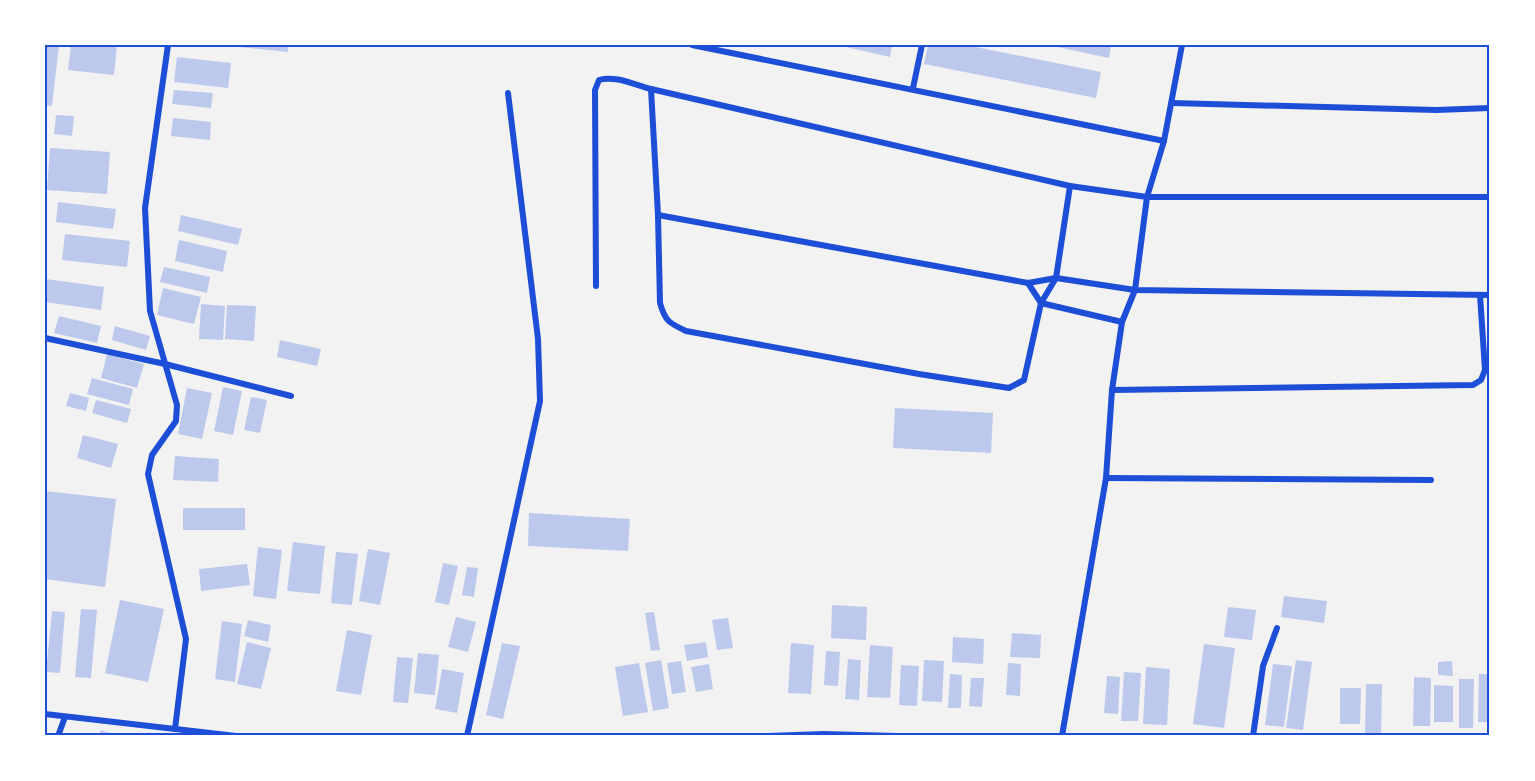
<svg xmlns="http://www.w3.org/2000/svg" width="1535" height="781" viewBox="0 0 1535 781" font-family="Ubuntu,sans-serif">
<style>
.building{fill:#bdc9ec}
.lines{fill:none;stroke-linecap:round;stroke-linejoin:round}
.minor{stroke:#1d4ed8;stroke-width:6}
.neatline{fill:none;stroke:#1d4ed8;stroke-width:2}
</style>
<rect width="100%" height="100%" fill="#f2f2f2"/>
<g class="building">
<path d="M45 45H59L52 106 45 105Z"/>
<path d="M71 45H117L114 75 68 70Z"/>
<path d="M238 45H288V52L238 47Z"/>
<path d="M837 45H892L890 57Z"/>
<path d="M928 45H966L1101 72 1096 98 924 64Z"/>
<path d="M1048 45H1111L1109 58Z"/>
<path d="M177 57 231 63 228 88 174 82Z"/>
<path d="M174 90 213 93 211 108 172 104Z"/>
<path d="M56 115 74 116 72 136 54 134Z"/>
<path d="M173 118 211 122 210 140 171 136Z"/>
<path d="M50 148 110 152 107 194 47 190Z"/>
<path d="M58 202 116 209 113 229 56 222Z"/>
<path d="M181 215 242 229 238 245 178 231Z"/>
<path d="M65 234 130 241 127 267 62 260Z"/>
<path d="M179 240 227 251 223 272 175 261Z"/>
<path d="M164 267 210 277 207 293 160 282Z"/>
<path d="M46 279 104 287 101 310 45 302Z"/>
<path d="M163 288 201 297 194 324 157 315Z"/>
<path d="M201 304 225 306 223 340 199 339Z"/>
<path d="M227 305 256 306 254 341 225 339Z"/>
<path d="M59 316 101 326 97 343 54 333Z"/>
<path d="M115 326 150 336 146 350 112 340Z"/>
<path d="M280 340 321 349 317 366 277 357Z"/>
<path d="M107 354 144 364 137 388 101 378Z"/>
<path d="M92 378 133 389 129 405 87 394Z"/>
<path d="M223 387 242 391 233 435 214 431Z"/>
<path d="M187 388 212 393 202 439 178 434Z"/>
<path d="M70 393 89 398 86 411 66 406Z"/>
<path d="M251 397 267 400 260 433 244 430Z"/>
<path d="M96 400 131 409 127 423 92 413Z"/>
<path d="M895 408 993 413 991 453 893 448Z"/>
<path d="M83 435 118 444 111 468 77 458Z"/>
<path d="M175 456 219 459 218 482 173 480Z"/>
<path d="M45 491 116 499 105 587 45 579Z"/>
<rect x="183" y="508" width="62" height="22"/>
<path d="M529 513 630 519 628 551 528 546Z"/>
<path d="M293 542 325 546 320 594 287 591Z"/>
<path d="M258 547 282 550 276 599 253 596Z"/>
<path d="M368 549 390 553 380 605 359 601Z"/>
<path d="M336 552 358 554 352 605 331 603Z"/>
<path d="M443 563 458 566 449 605 435 602Z"/>
<path d="M247 564 250 585 201 591 199 569Z"/>
<path d="M467 567 478 568 474 597 462 595Z"/>
<path d="M1284 596 1327 601 1324 623 1281 617Z"/>
<path d="M120 600 164 609 148 682 105 673Z"/>
<path d="M832 605 867 607 866 640 831 638Z"/>
<path d="M1228 607 1256 610 1252 640 1224 637Z"/>
<path d="M81 609 97 610 91 678 75 677Z"/>
<path d="M52 611 65 612 60 673 46 672Z"/>
<path d="M654 612 660 650 651 651 645 613Z"/>
<path d="M456 617 476 622 468 652 448 647Z"/>
<path d="M728 618 733 648 717 650 712 620Z"/>
<path d="M248 620 271 625 268 642 244 636Z"/>
<path d="M222 621 242 624 235 682 215 679Z"/>
<path d="M347 630 372 635 361 695 336 691Z"/>
<path d="M1012 633 1041 635 1040 658 1010 657Z"/>
<path d="M953 637 984 639 983 664 952 662Z"/>
<path d="M247 642 271 648 261 689 237 684Z"/>
<path d="M706 642 708 657 687 661 684 645Z"/>
<path d="M502 643 520 646 503 719 486 715Z"/>
<path d="M791 643 814 645 811 694 788 693Z"/>
<path d="M1204 644 1235 648 1224 728 1193 724Z"/>
<path d="M870 645 893 647 890 698 867 697Z"/>
<path d="M826 651 840 652 838 686 824 685Z"/>
<path d="M418 653 439 655 435 695 414 693Z"/>
<path d="M397 657 413 658 408 703 393 702Z"/>
<path d="M848 659 861 660 859 700 845 699Z"/>
<path d="M661 660 669 708 653 711 645 663Z"/>
<path d="M924 660 944 661 942 702 922 701Z"/>
<path d="M1296 660 1312 662 1303 730 1286 728Z"/>
<path d="M681 661 686 692 672 694 667 663Z"/>
<path d="M1452 661 1453 676 1438 675V662Z"/>
<path d="M639 663 648 712 623 716 615 667Z"/>
<path d="M1008 663 1021 664 1020 696 1006 695Z"/>
<path d="M709 664 713 689 696 692 691 667Z"/>
<path d="M1273 664 1292 666 1284 727 1265 725Z"/>
<path d="M901 665 919 666 917 706 899 705Z"/>
<path d="M1146 667 1170 669 1167 725 1143 724Z"/>
<path d="M442 669 464 673 457 713 435 709Z"/>
<path d="M1124 672 1141 673 1138 721H1121Z"/>
<path d="M950 674 962 675 961 708H948Z"/>
<path d="M1479 674H1490V722H1478Z"/>
<path d="M1107 676 1120 677 1118 714 1104 713Z"/>
<path d="M1414 677 1431 678 1430 726H1413Z"/>
<path d="M971 678H984L982 707 969 706Z"/>
<path d="M1459 679H1474L1473 728H1459Z"/>
<path d="M1366 684H1382L1381 736H1365Z"/>
<path d="M1434 685 1453 686V722H1434Z"/>
<path d="M1340 688H1361L1360 724H1340Z"/>
<path d="M101 730 118 736H99Z"/>
</g>
<g class="lines">
<g class="minor">
<path d="M168 45 145 208 150 311 177 405 176 421 152 455 148 474 186 639 175 729"/>
<path d="M692 45 1164 141"/>
<path d="M913 88 922 45"/>
<path d="M651 89 658 215 660 303C665 321 669 323 686 331L919 374 1009 388 1024 380 1041 303 1056 278 1070 186"/>
<path d="M1172 103 1436 110 1490 108"/>
<path d="M658 215 1028 283 1056 278 1135 290 1490 295"/>
<path d="M1028 283 1041 303 1122 322"/>
<path d="M596 286 595 90 599 80C615 75 635 85 651 89L1070 186 1147 197H1490"/>
<path d="M45 338 165 364 291 396"/>
<path d="M1112 390 1473 385 1481 380 1485 370 1480 295"/>
<path d="M1106 478 1431 480"/>
<path d="M45 714 236 736"/>
<path d="M58 736 65 717"/>
<path d="M467 736 540 401 538 339 508 93"/>
<path d="M768 736 823 734 897 736"/>
<path d="M1062 736 1106 478 1112 390 1122 322 1135 290 1147 197 1164 141 1182 45"/>
<path d="M1253 736 1263 666 1277 628"/>
</g>
</g>
<rect width="1535" height="781" fill="none" stroke="#ffffff" stroke-width="93"/>
<rect x="46" y="46" width="1442" height="688" class="neatline"/>
</svg>
